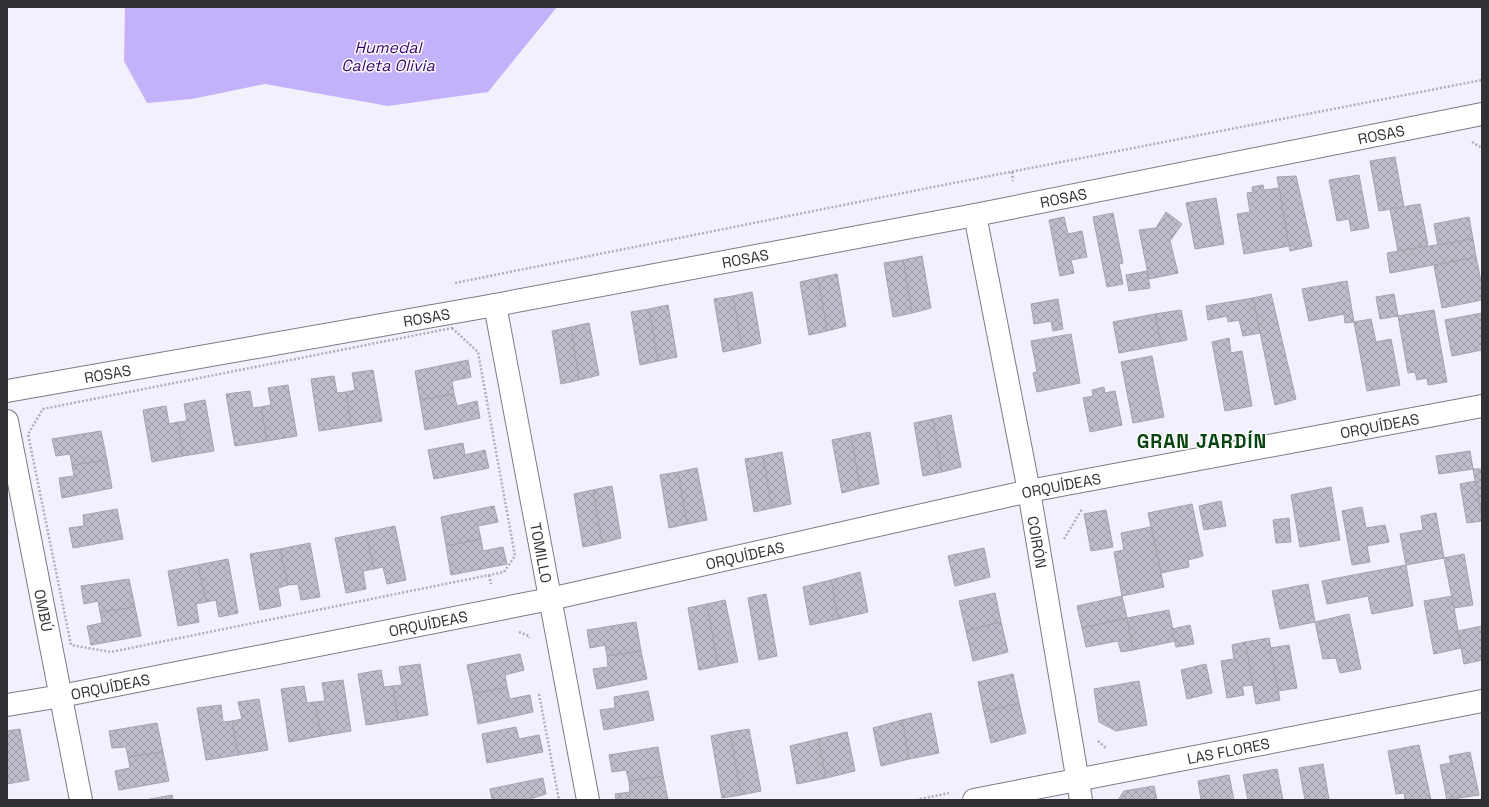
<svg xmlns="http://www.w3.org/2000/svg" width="1489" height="807" viewBox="0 0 1489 807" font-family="'Space Grotesk',sans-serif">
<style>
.water{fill:#c3b1f9}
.building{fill:url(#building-cross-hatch);stroke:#a4a2ad}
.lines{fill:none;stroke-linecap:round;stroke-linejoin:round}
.street-casing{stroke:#7d7b85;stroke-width:24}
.secondary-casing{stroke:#7d7b85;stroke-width:24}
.path{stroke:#afadb7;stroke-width:2.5;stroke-dasharray:2 2;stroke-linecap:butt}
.street{stroke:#fff;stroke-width:22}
.secondary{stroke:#fff;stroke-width:22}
.labels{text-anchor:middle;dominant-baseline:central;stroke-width:3;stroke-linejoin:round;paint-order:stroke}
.street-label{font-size:15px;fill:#323135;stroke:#fff}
.water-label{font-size:16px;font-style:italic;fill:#370470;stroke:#fff}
.district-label{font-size:19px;font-weight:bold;letter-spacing:1px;fill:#074411;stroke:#fff}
</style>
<defs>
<pattern id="building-cross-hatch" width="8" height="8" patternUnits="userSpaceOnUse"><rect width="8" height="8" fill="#bfbdc9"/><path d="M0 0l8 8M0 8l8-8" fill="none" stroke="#9c9aa4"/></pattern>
</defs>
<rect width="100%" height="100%" fill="#f2f0fc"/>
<path class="water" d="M125 7H557L488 92 388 106 265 84 192 99 147 103 124 61Z"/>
<g class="building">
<path d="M1395 157 1404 207 1379 211 1370 161Z"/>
<path d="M1359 175 1369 228 1351 231 1349 219 1337 221 1329 180Z"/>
<path d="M1296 176 1312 246 1290 251 1277 177Z"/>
<path d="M1263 185 1264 190 1279 188 1289 246 1244 254 1237 214 1250 212 1247 193 1253 192 1252 187Z"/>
<path d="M1216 198 1224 244 1195 249 1186 203Z"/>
<path d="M1420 204 1428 245 1398 251 1390 209Z"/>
<path d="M1166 212 1182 224 1170 241 1178 273 1149 279 1139 230 1156 228Z"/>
<path d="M1113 213 1123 263 1119 264 1123 284 1107 287 1093 217Z"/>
<path d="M1064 217 1068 234 1082 231 1087 257 1071 260 1074 273 1060 276 1049 220Z"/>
<path d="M1469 217 1473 239 1438 246 1434 224Z"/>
<path d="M1473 239 1476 257 1390 273 1387 253Z"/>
<path d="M922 256 931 308 912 313 903 260Z"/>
<path d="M1476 257 1482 286V300L1442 308 1434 266Z"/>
<path d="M903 260 912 313 893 317 884 263Z"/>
<path d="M1147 271 1150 288 1129 291 1126 275Z"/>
<path d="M837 274 846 326 827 331 818 278Z"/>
<path d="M818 278 827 331 809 335 800 282Z"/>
<path d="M1347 281 1354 322 1345 323 1344 314 1309 321 1302 289Z"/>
<path d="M752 292 761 343 742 348 733 296Z"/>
<path d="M1271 294 1296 399 1275 405 1253 298Z"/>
<path d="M1394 294 1398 316 1380 319 1376 297Z"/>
<path d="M733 296 742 348 723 352 714 299Z"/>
<path d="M1253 298 1260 333 1243 336 1239 320 1228 322 1227 316 1208 320 1206 306Z"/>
<path d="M1058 299 1063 329 1053 331 1051 321 1034 324 1031 304Z"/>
<path d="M668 305 677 357 658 361 649 309Z"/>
<path d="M649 309 658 361 640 365 631 312Z"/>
<path d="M1181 310 1187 340 1161 345 1155 314Z"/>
<path d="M1434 310 1447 382 1428 385 1427 378 1417 380 1415 372 1408 373 1398 316Z"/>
<path d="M1482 313V350L1452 356 1445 320Z"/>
<path d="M1155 314 1161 345 1119 353 1113 322Z"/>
<path d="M1371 319 1376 342 1391 339 1400 385 1367 391 1354 322Z"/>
<path d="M589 323 599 375 579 380 571 327Z"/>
<path d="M571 327 579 380 561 384 552 331Z"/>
<path d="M1071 334 1080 383 1037 392 1033 373 1037 372 1031 341Z"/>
<path d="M1229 338 1231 353 1242 351 1252 406 1225 411 1212 342Z"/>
<path d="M1152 356 1164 417 1133 423 1121 362Z"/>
<path d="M468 360 471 377 452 381 454 394 420 400 415 371Z"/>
<path d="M373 370 382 421 351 426 346 392 355 390 352 373Z"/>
<path d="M334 376 337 393 346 392 351 426 319 431 311 379Z"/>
<path d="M288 385 297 436 267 441 261 407 271 405 268 388Z"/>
<path d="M1104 387 1105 393 1115 391 1122 425 1090 432 1083 398 1093 396 1092 390Z"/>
<path d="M250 391 253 408 261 407 267 441 235 446 226 394Z"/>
<path d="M454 394 457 406 477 401 480 418 425 430 420 400Z"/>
<path d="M205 400 214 451 183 456 178 422 187 421 184 404Z"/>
<path d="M166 406 169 424 178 422 183 456 152 462 143 410Z"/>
<path d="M951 415 961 467 942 472 933 419Z"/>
<path d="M933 419 942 472 923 476 914 423Z"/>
<path d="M101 431 107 460 72 465 70 454 56 456 52 439Z"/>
<path d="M870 432 879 484 860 488 851 436Z"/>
<path d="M851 436 860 488 842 493 832 440Z"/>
<path d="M463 443 465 455 485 450 489 468 434 479 428 450Z"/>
<path d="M1470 451 1473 469 1439 474 1436 456Z"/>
<path d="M782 452 791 504 772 508 763 456Z"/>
<path d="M763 456 772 508 754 512 745 459Z"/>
<path d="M107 460 112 488 62 498 59 478 74 476 72 465Z"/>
<path d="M697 468 707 520 687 524 678 472Z"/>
<path d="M1473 469H1482V509H1480Z"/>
<path d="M678 472 687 524 669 528 660 475Z"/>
<path d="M1476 481 1482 521 1467 523 1460 484Z"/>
<path d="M612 486 621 538 602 543 593 490Z"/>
<path d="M1331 487 1340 540 1300 547 1291 495Z"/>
<path d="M593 490 602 543 583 547 574 494Z"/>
<path d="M1221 501 1226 526 1204 530 1199 506Z"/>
<path d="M1192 504 1203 556 1188 560 1189 567 1161 573 1148 513Z"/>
<path d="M494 506 498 522 478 526 481 539 446 546 441 517Z"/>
<path d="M1362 507 1366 528 1385 525 1389 542 1367 546 1370 562 1352 565 1342 511Z"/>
<path d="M117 509 123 539 73 548 69 528 84 526 83 515Z"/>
<path d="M1106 510 1113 547 1091 551 1084 514Z"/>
<path d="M1436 513 1444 558 1406 565 1400 534 1423 530 1421 516Z"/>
<path d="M1289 518 1291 542 1276 543 1273 520Z"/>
<path d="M395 526 406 580 387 584 383 567 374 569 366 532Z"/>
<path d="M1151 527 1164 587 1122 596 1114 552 1124 550 1121 533Z"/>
<path d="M366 532 374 569 363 571 366 589 346 593 335 538Z"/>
<path d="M481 539 483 551 503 547 507 564 451 575 446 546Z"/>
<path d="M310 543 320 597 301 600 298 584 288 585 280 549Z"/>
<path d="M984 548 990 577 955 586 948 556Z"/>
<path d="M280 549 288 585 278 588 281 606 260 610 250 554Z"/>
<path d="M1464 554 1473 605 1454 608 1444 558Z"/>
<path d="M228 559 238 613 219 617 216 600 206 602 198 565Z"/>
<path d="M198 565 206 602 196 604 199 622 178 626 168 571Z"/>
<path d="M1406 565 1413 606 1372 614 1368 596 1327 604 1322 581Z"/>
<path d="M860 572 868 612 838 619 831 580Z"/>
<path d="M129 579 135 607 100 612 98 601 84 604 81 586Z"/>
<path d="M831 580 838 619 810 625 803 587Z"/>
<path d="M1308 584 1315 622 1280 629 1272 591Z"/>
<path d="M995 593 1001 622 966 631 959 601Z"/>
<path d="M766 594 777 656 759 660 748 598Z"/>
<path d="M1122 596 1127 618 1082 628 1077 606Z"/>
<path d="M1452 596 1461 648 1434 654 1424 601Z"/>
<path d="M725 600 738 662 718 666 707 604Z"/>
<path d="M707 604 718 666 699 670 688 608Z"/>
<path d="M135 607 141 636 91 645 87 626 102 623 100 612Z"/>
<path d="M1169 610 1175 641 1133 650 1127 618Z"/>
<path d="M1349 614 1361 669 1340 673 1336 658 1323 659 1315 622Z"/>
<path d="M1127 618 1133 650 1121 652 1118 641 1086 647 1082 628Z"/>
<path d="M636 622 641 651 607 656 605 645 590 648 587 630Z"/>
<path d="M1001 622 1008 652 973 661 966 631Z"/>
<path d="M1190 625 1194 644 1176 647 1172 629Z"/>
<path d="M1482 626V660L1464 664 1458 631Z"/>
<path d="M1269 638 1280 700 1256 704 1245 642Z"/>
<path d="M1245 642 1253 685 1242 686 1244 695 1227 698 1221 661 1234 659 1232 645Z"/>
<path d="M1289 645 1297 688 1278 691 1270 648Z"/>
<path d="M641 651 647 679 597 689 593 669 608 667 607 656Z"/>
<path d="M520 654 524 670 505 675 507 687 473 694 467 665Z"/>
<path d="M420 664 428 715 398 720 393 686 402 685 399 667Z"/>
<path d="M1206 664 1212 693 1187 699 1181 670Z"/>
<path d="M381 670 384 687 393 686 398 720 366 725 358 674Z"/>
<path d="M1013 674 1019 703 984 712 978 682Z"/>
<path d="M343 680 351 731 321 736 315 702 325 701 322 683Z"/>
<path d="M1139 681 1147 725 1116 731 1099 722 1094 689Z"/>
<path d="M304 686 307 703 315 702 321 736 289 742 281 689Z"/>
<path d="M507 687 510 699 530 695 533 712 478 724 473 694Z"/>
<path d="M648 691 654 720 604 730 600 710 615 708 614 697Z"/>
<path d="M259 699 268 750 238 755 232 721 242 719 238 702Z"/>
<path d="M1019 703 1026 733 991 743 984 712Z"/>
<path d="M221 705 223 722 232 721 238 755 206 760 197 708Z"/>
<path d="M931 713 939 753 909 759 902 720Z"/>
<path d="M902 720 909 759 881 766 873 728Z"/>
<path d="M157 723 163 752 128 757 126 747 112 748 109 731Z"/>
<path d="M516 727 519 739 539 735 543 752 487 763 482 734Z"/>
<path d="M20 729 29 780 7 784V731Z"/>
<path d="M749 729 761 791 741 795 730 732Z"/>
<path d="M730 732 741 795 722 798 711 736Z"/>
<path d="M847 732 855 771 826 778 818 739Z"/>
<path d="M818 739 826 778 797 784 790 746Z"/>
<path d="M1419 745 1431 800H1405L1404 793 1396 794 1388 751Z"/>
<path d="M658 747 663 776 629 781 626 770 612 772 609 755Z"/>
<path d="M163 752 169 781 119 790 115 771 130 768 128 757Z"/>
<path d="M1470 752 1479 795 1447 800 1440 765 1451 763 1449 756Z"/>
<path d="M1323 764 1329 800H1305L1299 768Z"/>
<path d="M1277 769 1283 800H1248L1243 775Z"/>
<path d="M1229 775 1234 800H1201L1198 781Z"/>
<path d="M663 776 668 800H616L615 794 630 792 629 781Z"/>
<path d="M543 778 546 794 527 800H492L490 789Z"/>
<path d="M1154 786 1157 800H1118L1124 791Z"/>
<path d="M172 795 173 800H145Z"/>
</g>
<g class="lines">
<g class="street-casing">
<g id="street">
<path id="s1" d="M975 215 1029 491 1081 800"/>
<path id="s2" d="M495 305 588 800"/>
<path id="s3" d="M7 391 495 305 975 215 1482 114"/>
<path id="s4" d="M7 705 61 696 550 599 1029 491 1482 406"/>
</g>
</g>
<g class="secondary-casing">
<g id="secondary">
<path id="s5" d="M7 421 81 800"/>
<path id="s6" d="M974 800 1482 701"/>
</g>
</g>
<g class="path">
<path d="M1472 142 1482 148"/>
<path d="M1012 172 1013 181"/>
<path d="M455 283 923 189 1482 80"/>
<path d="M452 328 478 352 515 556 504 572 111 652 71 645 28 434 43 409Z"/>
<path d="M1064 539 1082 509"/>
<path d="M489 575 491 584"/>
<path d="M519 632 529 636V638"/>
<path d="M539 694 559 800"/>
<path d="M1098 741 1106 748"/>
<path d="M916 800 949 793"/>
</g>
<use href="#street" class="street"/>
<use href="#secondary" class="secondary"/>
</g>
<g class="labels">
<g class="street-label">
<text stroke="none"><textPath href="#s3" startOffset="1398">ROSAS</textPath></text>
<text stroke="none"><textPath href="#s3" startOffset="1074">ROSAS</textPath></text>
<text stroke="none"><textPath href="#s3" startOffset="750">ROSAS</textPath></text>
<text stroke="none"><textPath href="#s3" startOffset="426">ROSAS</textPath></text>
<text stroke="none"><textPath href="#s3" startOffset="102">ROSAS</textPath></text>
<text stroke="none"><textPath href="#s4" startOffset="1401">ORQUÍDEAS</textPath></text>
<text stroke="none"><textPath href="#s4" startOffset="1077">ORQUÍDEAS</textPath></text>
<text stroke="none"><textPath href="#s1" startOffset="333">COIRÓN</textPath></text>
<text stroke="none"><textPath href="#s2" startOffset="252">TOMILLO</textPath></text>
<text stroke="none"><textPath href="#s4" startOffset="753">ORQUÍDEAS</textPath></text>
<text stroke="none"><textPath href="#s5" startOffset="193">OMBÚ</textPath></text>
<text stroke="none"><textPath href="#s4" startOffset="429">ORQUÍDEAS</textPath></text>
<text stroke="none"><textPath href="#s4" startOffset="105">ORQUÍDEAS</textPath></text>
<text stroke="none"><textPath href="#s6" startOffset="259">LAS FLORES</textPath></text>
</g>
<g class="water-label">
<text x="388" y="47">Humedal<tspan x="388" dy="18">Caleta Olivia</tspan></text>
</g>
<g class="district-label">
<text x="1202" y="441">GRAN JARDÍN</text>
</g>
</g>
<rect width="1489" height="807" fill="none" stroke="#323135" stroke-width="16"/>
</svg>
